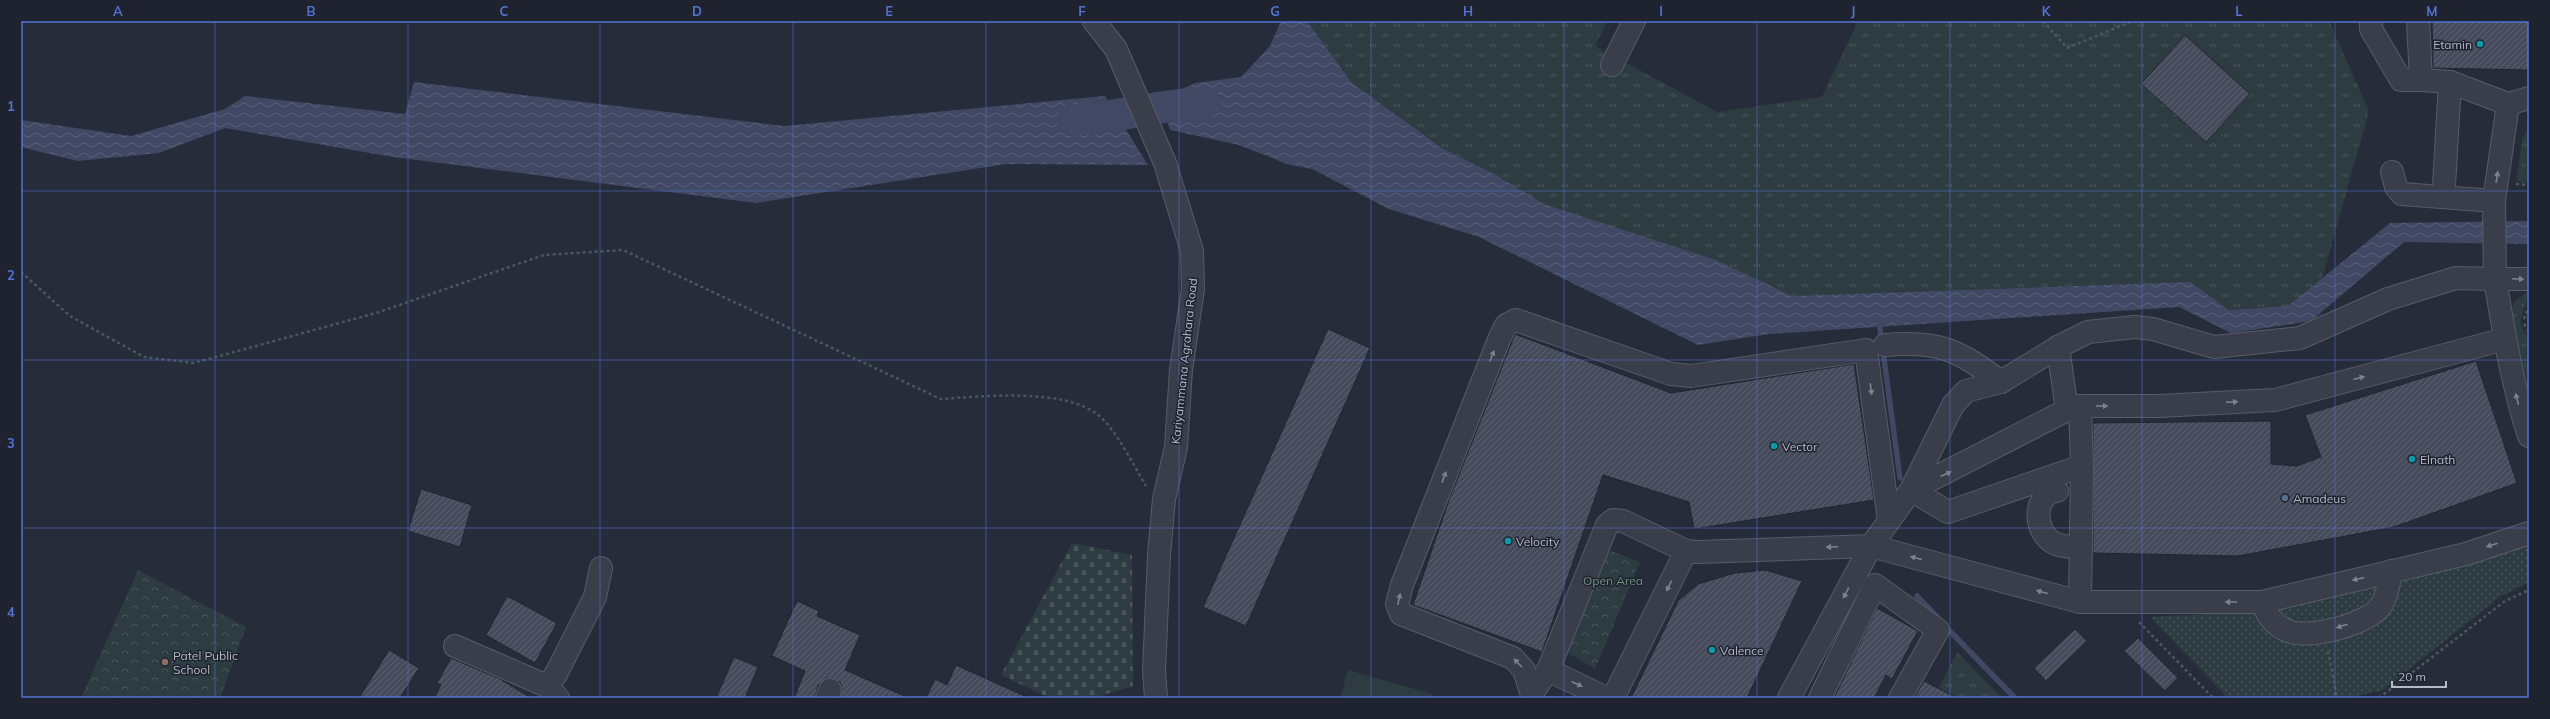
<svg xmlns="http://www.w3.org/2000/svg" width="2550" height="719" viewBox="0 0 2550 719" font-family="Mulish,sans-serif">
<style>
.grass{fill:url(#grass-tufts)}
.cemetery{fill:url(#cemetery-stones)}
.park{fill:url(#park-crowns)}
.garden{fill:url(#garden-dots)}
.pitch{fill:#2d3c40}
.water{fill:url(#water-waves)}
.lines{fill:none;stroke-linecap:round;stroke-linejoin:round}
.stream{stroke:#404864;stroke-width:5.5}
.river{stroke:#404864;stroke-width:32}
.building{fill:url(#building-hatch);stroke:#212532}
.minor-casing{stroke:#585c69;stroke-width:24}
.path{stroke:#4a575d;stroke-width:2.5;stroke-dasharray:3 3;stroke-linecap:butt}
.minor{stroke:#3a3e4b;stroke-width:22}
.oneway{fill:#7e828f}
.grid{fill:none;stroke:#5373d2;stroke-width:1;stroke-opacity:0.55}
.culture-dot{fill:#0f9aa8;stroke:#1f2330;stroke-width:1.5}
.service-dot{fill:#5c6f8a;stroke:#1f2330;stroke-width:1.5}
.education-dot{fill:#8d6e63;stroke:#1f2330;stroke-width:1.5}
.labels{text-anchor:middle;dominant-baseline:central;stroke-width:3;stroke-linejoin:round;paint-order:stroke}
.poi-label{font-size:12px;fill:#b6b9c6;stroke:#1f2330;text-anchor:start}
.street-label{font-size:12px;fill:#b6b9c6;stroke:#1f2330}
.park-label{font-size:12px;fill:#70947f;stroke:#1f2330}
.neatline{fill:none;stroke:#5373d2;stroke-width:1.5}
.grid-label{font-size:13px;text-anchor:middle;font-weight:bold;fill:#5373d2}
</style>
<defs>
<pattern id="grass-tufts" width="24" height="20" patternUnits="userSpaceOnUse"><rect width="24" height="20" fill="#2d3c40"/><path d="M3 7l-1-3M5 7V3M7 7l1-3M15 17l-1-3M17 17v-4M19 17l1-3" fill="none" stroke="#49565a"/></pattern>
<pattern id="cemetery-stones" width="16" height="16" patternUnits="userSpaceOnUse"><rect width="16" height="16" fill="#2d3c40"/><path d="M2 7V4a2 2 0 0 1 4 0v3zM10 15v-3a2 2 0 0 1 4 0v3z" fill="#49565a"/></pattern>
<pattern id="park-crowns" width="20" height="18" patternUnits="userSpaceOnUse"><rect width="20" height="18" fill="#2d3c40"/><path d="M2 6a3 3 0 1 1 6 0M12 15a3 3 0 1 1 6 0" fill="none" stroke="#49565a"/></pattern>
<pattern id="garden-dots" width="8" height="8" patternUnits="userSpaceOnUse"><rect width="8" height="8" fill="#2d3c40"/><path d="M2 2h.1M6 6h.1" fill="none" stroke="#49565a" stroke-width="1.8" stroke-linecap="round"/></pattern>
<pattern id="water-waves" width="16" height="10" patternUnits="userSpaceOnUse"><rect width="16" height="10" fill="#404864"/><path d="M0 5q4-4 8 0t8 0" fill="none" stroke="#596079"/></pattern>
<pattern id="building-hatch" width="6" height="6" patternUnits="userSpaceOnUse"><rect width="6" height="6" fill="#464b5c"/><path d="M-1 1l2-2M0 6l6-6M5 7l2-2" fill="none" stroke="#5e6372"/></pattern>
</defs>
<rect width="100%" height="100%" fill="#272c3b"/>
<g class="grass">
<path d="M1307 21H1607L1595 46 1717 112 1822 97 1858 21H2329L2369 111 2322 279 2288 306 2229 310 2189 282 1792 296 1716 260 1544 204 1494 174 1442 148 1352 83Z"/>
<path d="M2529 126V183L2516 181 2522 140Z"/>
<path d="M2529 291C2529 306 2511 321 2529 337V386L2509 315 2515 301Z"/>
<path d="M1957 652 2002 698H1934Z"/>
</g>
<path class="cemetery" d="M1072 543 1132 555 1133 686 1093 698H1050L1001 675Z"/>
<g class="park">
<path d="M1606 549 1640 562 1595 669 1565 651Z"/>
<path d="M138 570 246 627 220 698H81Z"/>
</g>
<path class="garden" d="M2529 540V582L2500 597 2383 690 2348 698H2228L2150 617 2265 611Z"/>
<path class="pitch" d="M1348 670 1432 694 1431 698H1340Z"/>
<g class="water">
<path d="M1281 21H1307L1352 83 1442 148 1494 174 1544 204 1716 260 1792 296 2190 282 2229 310 2288 306 2390 223 2529 221V244L2404 242 2311 321 2231 333 2179 307 1769 334 1698 345 1479 237 1389 209 1312 169 1287 164 1239 145 1170 130 1160 99 1195 83 1241 77 1270 46Z"/>
<path d="M414 82 784 126 1105 96 1148 165 1006 164 756 203 393 157 225 128 159 153 78 161 21 147V120L131 136 225 109 245 96 405 114Z"/>
</g>
<g class="lines">
<g class="stream">
<path d="M1879 321 1900 478"/>
<path d="M1917 596 1939 619"/>
<path d="M1944 625 2015 698"/>
</g>
<path class="river" d="M1073 120C1118 118 1161 104 1205 103"/>
</g>
<g class="building">
<path d="M2432 21H2529V70L2433 68Z"/>
<path d="M2185 35 2250 94 2206 142 2141 84Z"/>
<path d="M1328 329 1370 348 1246 626 1203 607Z"/>
<path d="M1515 334 1671 393 1854 364 1874 500 1694 529 1689 502 1603 475 1542 652 1413 605 1449 500Z"/>
<path d="M2476 361 2517 483 2394 527 2238 556 2093 553V423L2271 421V464L2297 466 2321 457 2305 415Z"/>
<path d="M421 489 472 505 460 547 408 531Z"/>
<path d="M1765 570 1802 581 1747 698H1631L1678 601 1698 584 1735 573Z"/>
<path d="M507 596 557 623 535 663 486 635Z"/>
<path d="M797 601 819 611 817 616 860 635 845 670 909 698H840L842 688 840 682 828 678 818 685 815 698H794L805 671 772 656Z"/>
<path d="M1877 608 1918 631 1892 679 1886 675 1874 698H1834Z"/>
<path d="M2075 629 2087 641 2046 681 2034 668Z"/>
<path d="M2138 638 2178 678 2165 691 2124 651Z"/>
<path d="M389 650 419 668 400 698H359Z"/>
<path d="M734 657 758 667 745 698H716Z"/>
<path d="M451 658 500 679 531 698H434L441 685 437 683Z"/>
<path d="M956 665 1029 698H926L935 679 947 685Z"/>
<path d="M1924 681 1957 698H1914Z"/>
</g>
<g class="lines">
<g class="minor-casing">
<g id="minor">
<path d="M1094 21 1116 49 1165 163 1192 251 1193 289 1181 370 1176 447 1164 499 1159 555 1154 671 1156 698"/>
<path d="M2371 21V29L2401 80H2421"/>
<path d="M2418 21 2421 80 2450 82 2508 104"/>
<path d="M1612 65 1634 21"/>
<path d="M2392 172 2396 187 2402 194 2494 201"/>
<path d="M2444 186 2450 82"/>
<path d="M2529 279H2495C2504 333 2512 384 2529 436"/>
<path d="M1885 345C1939 340 1958 350 2001 382"/>
<path d="M2058 347 2067 410"/>
<path d="M1911 490 2067 410 2080 406H2159L2275 400 2505 339"/>
<path d="M1911 490 1948 512 2082 466"/>
<path d="M2057 491C2031 495 2034 535 2056 544 2064 547 2073 547 2081 546"/>
<path d="M2080 602 2082 466 2080 406"/>
<path d="M2262 602C2268 616 2273 625 2288 631 2308 640 2371 624 2382 604 2388 594 2389 582 2391 571"/>
<path d="M455 646 547 686 558 698"/>
<path d="M1548 670 1606 698"/>
<path d="M547 686 556 674 595 597 601 568"/>
<path d="M1533 692 1548 670 1607 525 1613 520 1623 521 1686 551 1697 552 1871 546 2080 602H2262L2466 554 2529 533"/>
<path d="M827 698 830 690"/>
<path d="M1533 698 1524 670 1513 658 1401 614 1397 604 1402 585 1500 337 1506 325 1516 320 1671 374 1691 376 1866 350 1889 521"/>
<path d="M1613 698 1686 551"/>
<path d="M1789 698 1871 546 1911 490 1953 405 1966 391 2001 382 2058 347 2088 332 2134 327 2153 329 2214 347 2300 338 2388 299 2456 278 2495 279 2494 201 2508 104 2529 98"/>
<path d="M1820 698 1875 585 1938 630 1900 698"/>
</g>
</g>
<g class="path">
<path d="M2043 21 2067 48 2133 21"/>
<path d="M2516 184 2529 185"/>
<path d="M21 272 70 316 144 357 194 363 376 313 544 255 623 250 941 399C982 396 1066 388 1098 415 1116 429 1134 466 1146 486"/>
<path d="M2524 319 2529 306"/>
<path d="M2524 324 2529 332"/>
<path d="M2139 622 2213 698"/>
<path d="M2328 651 2337 698"/>
<path d="M2379 698 2505 601 2529 590"/>
</g>
<use href="#minor" class="minor"/>
</g>
<defs><path id="oneway-solid" d="M-6-.8H1V-3.2L6.5 0L1 3.2V.8H-6Z"/></defs>
<g class="oneway">
<use href="#oneway-solid" transform="translate(2497 177) rotate(-81)"/>
<use href="#oneway-solid" transform="translate(2518 279) rotate(3)"/>
<use href="#oneway-solid" transform="translate(1492 356) rotate(-68)"/>
<use href="#oneway-solid" transform="translate(2359 378) rotate(-15)"/>
<use href="#oneway-solid" transform="translate(1871 389) rotate(82)"/>
<use href="#oneway-solid" transform="translate(2517 399) rotate(-105)"/>
<use href="#oneway-solid" transform="translate(2232 402) rotate(-3)"/>
<use href="#oneway-solid" transform="translate(2102 406)"/>
<use href="#oneway-solid" transform="translate(1946 474) rotate(-25)"/>
<use href="#oneway-solid" transform="translate(1444 477) rotate(-69)"/>
<use href="#oneway-solid" transform="translate(2492 545) rotate(162)"/>
<use href="#oneway-solid" transform="translate(1832 547) rotate(178)"/>
<use href="#oneway-solid" transform="translate(1916 558) rotate(-165)"/>
<use href="#oneway-solid" transform="translate(2358 579) rotate(167)"/>
<use href="#oneway-solid" transform="translate(1669 586) rotate(116)"/>
<use href="#oneway-solid" transform="translate(2042 592) rotate(-165)"/>
<use href="#oneway-solid" transform="translate(1846 593) rotate(118)"/>
<use href="#oneway-solid" transform="translate(1399 599) rotate(-77)"/>
<use href="#oneway-solid" transform="translate(2231 602) rotate(-180)"/>
<use href="#oneway-solid" transform="translate(2342 626) rotate(163)"/>
<use href="#oneway-solid" transform="translate(1518 663) rotate(-134)"/>
<use href="#oneway-solid" transform="translate(1577 684) rotate(25)"/>
</g>
<path class="grid" d="M215 21V698M408 21V698M600 21V698M793 21V698M986 21V698M1179 21V698M1371 21V698M1564 21V698M1757 21V698M1950 21V698M2142 21V698M2335 21V698M21 191H2529M21 360H2529M21 528H2529"/>
<g class="culture-dot">
<circle cx="2480" cy="44" r="4"/>
<circle cx="1774" cy="446" r="4"/>
<circle cx="2412" cy="459" r="4"/>
<circle cx="1508" cy="541" r="4"/>
<circle cx="1712" cy="650" r="4"/>
</g>
<circle class="service-dot" cx="2285" cy="498" r="4"/>
<circle class="education-dot" cx="165" cy="662" r="4"/>
<g class="labels">
<g class="poi-label">
<text x="2472" y="44" text-anchor="end">Etamin</text>
<text x="1782" y="446">Vector</text>
<text x="2420" y="459">Elnath</text>
<text x="2293" y="498">Amadeus</text>
<text x="1516" y="541">Velocity</text>
<text x="1720" y="650">Valence</text>
<text x="173" y="655">Patel Public<tspan x="173" dy="14">School</tspan></text>
</g>
<g class="street-label">
<text transform="translate(1184 361) rotate(-84)">Kariyammana Agrahara Road</text>
</g>
<g class="park-label">
<text x="1613" y="580">Open Area</text>
</g>
</g>
<rect width="2550" height="719" fill="none" stroke="#1f2330" stroke-width="44"/>
<path d="M2392 681v6h54v-6" fill="none" stroke="#b6b9c6" stroke-width="2"/>
<text x="2398" y="681" font-size="12" fill="#b6b9c6" stroke="#1f2330" stroke-width="3" paint-order="stroke">20 m</text>
<rect x="22" y="22" width="2506" height="675" class="neatline"/>
<g class="grid-label">
<text x="118" y="16">A</text>
<text x="311" y="16">B</text>
<text x="504" y="16">C</text>
<text x="697" y="16">D</text>
<text x="889" y="16">E</text>
<text x="1082" y="16">F</text>
<text x="1275" y="16">G</text>
<text x="1468" y="16">H</text>
<text x="1661" y="16">I</text>
<text x="1853" y="16">J</text>
<text x="2046" y="16">K</text>
<text x="2239" y="16">L</text>
<text x="2432" y="16">M</text>
<text x="11" y="111">1</text>
<text x="11" y="280">2</text>
<text x="11" y="448">3</text>
<text x="11" y="617">4</text>
</g>
</svg>
